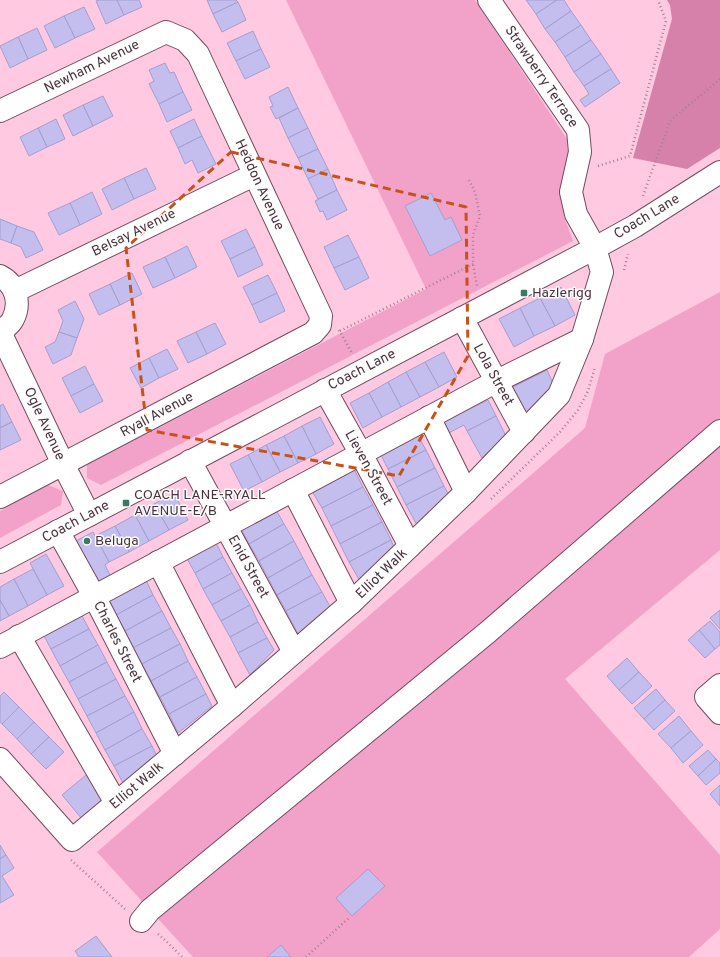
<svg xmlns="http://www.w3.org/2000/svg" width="720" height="957" viewBox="0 0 720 957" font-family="Overpass,sans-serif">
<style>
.green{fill:#f2a2c8}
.forest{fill:#d581aa}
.building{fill:#c3beee;stroke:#a49ecd}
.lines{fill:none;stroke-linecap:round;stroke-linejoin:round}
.minor-casing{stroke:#764a5f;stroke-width:24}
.path{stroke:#a68092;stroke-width:2.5;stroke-dasharray:1 3;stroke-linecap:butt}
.minor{stroke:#fff;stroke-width:22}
.marked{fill:none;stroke:#c85216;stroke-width:3;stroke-dasharray:8 5;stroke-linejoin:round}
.poi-dot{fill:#3c7965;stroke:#fcfcfc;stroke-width:1.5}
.labels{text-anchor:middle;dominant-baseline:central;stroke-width:3;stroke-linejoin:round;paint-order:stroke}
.street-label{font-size:14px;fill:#49343e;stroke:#fcfcfc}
.poi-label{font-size:14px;fill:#49343e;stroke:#fcfcfc;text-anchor:start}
</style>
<rect width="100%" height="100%" fill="#fec9e1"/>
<g class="green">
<path d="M286 0H475L569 142V164L563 186 564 216 573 241 101 485 87 478V465L426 289Z"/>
<path d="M720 292V550L565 679 720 855V929L689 957H193L97 852 585 428 605 354Z"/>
<path d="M48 485 63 491 61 505 0 538V511Z"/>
</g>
<path class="forest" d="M667 0H720V148L687 169 633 158 672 19 670 5Z"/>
<g class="building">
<path d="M99 0H117L124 15 106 24 96 1Z"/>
<path d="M117 0H139L142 7 124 15Z"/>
<path d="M207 0H236L238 2 213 14Z"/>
<path d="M526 0H557L536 14Z"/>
<path d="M557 0H564L571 11 545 29 536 14Z"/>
<path d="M238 2 246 20 222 32 213 14Z"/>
<path d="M84 7 95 29 75 38 64 16Z"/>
<path d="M571 11 581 25 555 42 545 29Z"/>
<path d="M64 16 75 38 55 48 44 26Z"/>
<path d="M581 25 591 40 565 57 555 42Z"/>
<path d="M37 28 47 50 28 59 18 37Z"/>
<path d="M253 31 261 49 236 61 227 43Z"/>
<path d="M18 37 28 59 10 68 0 46Z"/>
<path d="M591 40 601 54 574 72 565 57Z"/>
<path d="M261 49 270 67 245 79 236 61Z"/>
<path d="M601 54 611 69 584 86 574 72Z"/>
<path d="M165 63 170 73 174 72 183 92 159 104 149 84 154 81 149 70Z"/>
<path d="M611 69 620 83 585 107 580 100 589 94 584 86Z"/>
<path d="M288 87 298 108 276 119 270 107 273 106 269 97Z"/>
<path d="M183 92 192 110 167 122 159 104Z"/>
<path d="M103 96 113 116 93 126 83 105Z"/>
<path d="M83 105 93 126 73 136 63 115Z"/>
<path d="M298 108 308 128 288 138 279 118Z"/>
<path d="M56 119 65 139 47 147 38 128Z"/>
<path d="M194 119 202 136 178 148 170 131Z"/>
<path d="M38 128 47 147 29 156 20 137Z"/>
<path d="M308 128 318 149 298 158 288 138Z"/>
<path d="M202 136 216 164 198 173 192 160 185 164 178 148Z"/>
<path d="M318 149 328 169 308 179 298 158Z"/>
<path d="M146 168 156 189 134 199 124 178Z"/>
<path d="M328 169 337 190 318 199 308 179Z"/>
<path d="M124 178 134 199 112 210 102 189Z"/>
<path d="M337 190 347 210 327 220 323 211 320 212 315 201Z"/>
<path d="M92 192 102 214 80 225 70 203Z"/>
<path d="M431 193 445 220 451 217 462 240 430 256 405 206Z"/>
<path d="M70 203 80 225 59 235 48 213Z"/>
<path d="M0 219 17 226 11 243 0 239Z"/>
<path d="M17 226 34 232 43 250 26 258 21 247 11 243Z"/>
<path d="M246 229 255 247 230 259 221 241Z"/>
<path d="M348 235 359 257 334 268 324 247Z"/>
<path d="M187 246 197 267 175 278 165 257Z"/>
<path d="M255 247 263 265 238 277 230 259Z"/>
<path d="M165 257 175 278 153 288 143 267Z"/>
<path d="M359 257 369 278 345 290 334 268Z"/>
<path d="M132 273 142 294 120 305 110 284Z"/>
<path d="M268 275 277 293 252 305 243 287Z"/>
<path d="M110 284 120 305 99 315 89 294Z"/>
<path d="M561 287 575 315 555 326 540 298Z"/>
<path d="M277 293 285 311 260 323 252 305Z"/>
<path d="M540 298 555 326 534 336 520 308Z"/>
<path d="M75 301 84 319 77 338 59 332 63 321 58 310Z"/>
<path d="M520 308 534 336 514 347 499 319Z"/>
<path d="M215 323 226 344 207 354 196 332Z"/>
<path d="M59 332 77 338 71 355 53 364 45 347 55 342Z"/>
<path d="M196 332 207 354 188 363 177 341Z"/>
<path d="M167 349 178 369 159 378 149 358Z"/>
<path d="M444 352 457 377 439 387 425 362Z"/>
<path d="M149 358 159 378 141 388 130 368Z"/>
<path d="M425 362 439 387 420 397 406 372Z"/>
<path d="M85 366 94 384 71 396 62 378Z"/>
<path d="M547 370 557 392 528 417 513 387Z"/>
<path d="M406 372 420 397 401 407 388 382Z"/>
<path d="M388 382 401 407 382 417 369 393Z"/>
<path d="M94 384 103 401 80 413 71 396Z"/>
<path d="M369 393 382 417 363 428 350 403Z"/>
<path d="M488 400 496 416 467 431 464 425 447 434 441 423Z"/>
<path d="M3 404 12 422 0 428V406Z"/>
<path d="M496 416 506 436 482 458 467 431Z"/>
<path d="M320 417 334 444 316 454 302 426Z"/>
<path d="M12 422 21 440 0 450V428Z"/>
<path d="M302 426 316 454 298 463 284 436Z"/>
<path d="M417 434 426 450 388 469 380 453Z"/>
<path d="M284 436 298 463 280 472 266 445Z"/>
<path d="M266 445 280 472 262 482 248 455Z"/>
<path d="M426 450 435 468 397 487 388 469Z"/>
<path d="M248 455 262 482 244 491 230 464Z"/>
<path d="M435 468 444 486 406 505 397 487Z"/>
<path d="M354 469 363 487 322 508 312 491Z"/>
<path d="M444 486 451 499 418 527 406 505Z"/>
<path d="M363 487 373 505 331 526 322 508Z"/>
<path d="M174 493 188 520 169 530 154 504Z"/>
<path d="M154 504 169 530 149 541 135 515Z"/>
<path d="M373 505 382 522 340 544 331 526Z"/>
<path d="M275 508 284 524 249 544 240 527Z"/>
<path d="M135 515 149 541 129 552 115 526Z"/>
<path d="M382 522 391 540 349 562 340 544Z"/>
<path d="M284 524 294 541 259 561 249 544Z"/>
<path d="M115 526 129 552 109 562 95 536Z"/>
<path d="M93 532 109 562 105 565 111 577 97 584 74 542Z"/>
<path d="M391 540 395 550 360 581 349 562Z"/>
<path d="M215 541 223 557 195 573 186 557Z"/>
<path d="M294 541 303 558 268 578 259 561Z"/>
<path d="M46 554 64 586 47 595 30 563Z"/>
<path d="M223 557 232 573 203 589 195 573Z"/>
<path d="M303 558 312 575 277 595 268 578Z"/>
<path d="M33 569 47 595 28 606 14 579Z"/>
<path d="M232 573 241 589 212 605 203 589Z"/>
<path d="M312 575 322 592 286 611 277 595Z"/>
<path d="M145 578 153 595 116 615 107 598Z"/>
<path d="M14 579 28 606 9 616 0 600V587Z"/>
<path d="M241 589 250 605 221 621 212 605Z"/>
<path d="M322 592 332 610 299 636 286 611Z"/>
<path d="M153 595 162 611 125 631 116 615Z"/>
<path d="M0 600 9 616 0 621Z"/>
<path d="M250 605 258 622 230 637 221 621Z"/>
<path d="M720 610V629L710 618Z"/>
<path d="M162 611 171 628 133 648 125 631Z"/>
<path d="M80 612 89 629 51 649 42 632Z"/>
<path d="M710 621 720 632V645L715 649 699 630Z"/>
<path d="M258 622 267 638 238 653 230 637Z"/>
<path d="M171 628 180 644 142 664 133 648Z"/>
<path d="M89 629 98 645 60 666 51 649Z"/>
<path d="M699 630 715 649 705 658 688 640Z"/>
<path d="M267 638 274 650 250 675 238 653Z"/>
<path d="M180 644 188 661 151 681 142 664Z"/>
<path d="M98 645 107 662 69 682 60 666Z"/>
<path d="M627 658 639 672 619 690 607 676Z"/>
<path d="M188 661 197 677 160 697 151 681Z"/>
<path d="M107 662 116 679 78 699 69 682Z"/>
<path d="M639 672 652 686 632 704 619 690Z"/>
<path d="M197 677 206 694 169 714 160 697Z"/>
<path d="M116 679 125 696 87 716 78 699Z"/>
<path d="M656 689 665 700 644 719 634 708Z"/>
<path d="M4 692 19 707 2 724 0 722V696Z"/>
<path d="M206 694 212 706 178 733 169 714Z"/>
<path d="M125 696 134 712 96 733 87 716Z"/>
<path d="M665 700 675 711 654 730 644 719Z"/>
<path d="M19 707 34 722 17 739 2 724Z"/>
<path d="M134 712 142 729 105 750 96 733Z"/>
<path d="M679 716 691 731 671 748 658 734Z"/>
<path d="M34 722 49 737 31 754 17 739Z"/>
<path d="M142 729 152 746 114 766 105 750Z"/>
<path d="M691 731 703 745 683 763 671 748Z"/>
<path d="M49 737 64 752 46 769 31 754Z"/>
<path d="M152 746 157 756 123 783 114 766Z"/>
<path d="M708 750 716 759 698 776 689 766Z"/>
<path d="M716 759 720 763V773L706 785 698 776Z"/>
<path d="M86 775 106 799 82 819 62 795Z"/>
<path d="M720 785V806L710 794Z"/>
<path d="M0 845 6 855 0 859Z"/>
<path d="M6 855 14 868 2 876 14 895 0 903V859Z"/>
<path d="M368 869 385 886 352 916 336 898Z"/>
<path d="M96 936 112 957H79L75 951Z"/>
<path d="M281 945 291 957H267Z"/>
</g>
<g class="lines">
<g class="minor-casing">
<g id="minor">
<path d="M0 111 166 32 185 40 198 54 321 316 320 325 313 333 0 497"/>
<path d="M0 276C16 284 21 303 13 319 11 324 4 329 0 332"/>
<path d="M15 291 254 175"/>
<path d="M462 318 524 432"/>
<path d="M0 332 63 464 89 515"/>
<path d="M325 390 361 454 410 546"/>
<path d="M429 417 466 492"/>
<path d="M190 461 294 652"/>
<path d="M293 490 351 603"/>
<path d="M58 531 94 596 175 754"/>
<path d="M0 562 595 248 635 226 720 172"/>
<path d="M158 562 232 706"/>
<path d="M19 636 116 803"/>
<path d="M0 647 497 381 582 339"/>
<path d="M720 685 706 697 720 713"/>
<path d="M0 759 72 840 232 706 351 603 466 492 559 395 582 339 602 272 595 248 576 214 571 192 580 152 578 130 489 0"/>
<path d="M141 921 150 910 488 632 720 431"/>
</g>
</g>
<g class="path">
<path d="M598 166 630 156 666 21 658 0"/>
<path d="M469 180 475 192 480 216 473 235V264L477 286"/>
<path d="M643 196 670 121 720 79"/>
<path d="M624 270 628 254"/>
<path d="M339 330 352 353"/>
<path d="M340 331 473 264"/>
<path d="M491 499 560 432 578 410 588 391 595 367"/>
<path d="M71 860 125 909"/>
<path d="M158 934 166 941 182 957"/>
<path d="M306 957 350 917"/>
</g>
<use href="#minor" class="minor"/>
</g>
<path class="marked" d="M231 152 466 207 468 356 399 476 147 430 126 248Z"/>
<g class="poi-dot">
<rect x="520" y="289" width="8" height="8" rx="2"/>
<rect x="122" y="499" width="8" height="8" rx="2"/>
<circle cx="87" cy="541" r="4"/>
</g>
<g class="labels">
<g class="street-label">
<text transform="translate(92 67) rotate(-26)">Newham Avenue</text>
<text transform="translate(541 77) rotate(56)">Strawberry Terrace</text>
<text transform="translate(259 185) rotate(65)">Heddon Avenue</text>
<text transform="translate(647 217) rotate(-31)">Coach Lane</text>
<text transform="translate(134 233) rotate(-26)">Belsay Avenue</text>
<text transform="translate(362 370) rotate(-27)">Coach Lane</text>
<text transform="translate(493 375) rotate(61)">Lola Street</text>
<text transform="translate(157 415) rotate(-28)">Ryall Avenue</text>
<text transform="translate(44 424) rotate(65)">Ogle Avenue</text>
<text transform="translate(368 468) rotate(61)">Lieven Street</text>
<text transform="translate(76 522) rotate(-28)">Coach Lane</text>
<text transform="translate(248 567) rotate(61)">Enid Street</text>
<text transform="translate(382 574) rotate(-44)">Elliot Walk</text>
<text transform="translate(117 642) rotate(63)">Charles Street</text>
<text transform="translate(137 786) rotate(-40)">Elliot Walk</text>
</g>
<g class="poi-label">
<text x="532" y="293">Hazlerigg</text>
<text x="134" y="495">COACH LANE-RYALL<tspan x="134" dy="16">AVENUE-E/B</tspan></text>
<text x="95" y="541">Beluga</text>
</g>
</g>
</svg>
